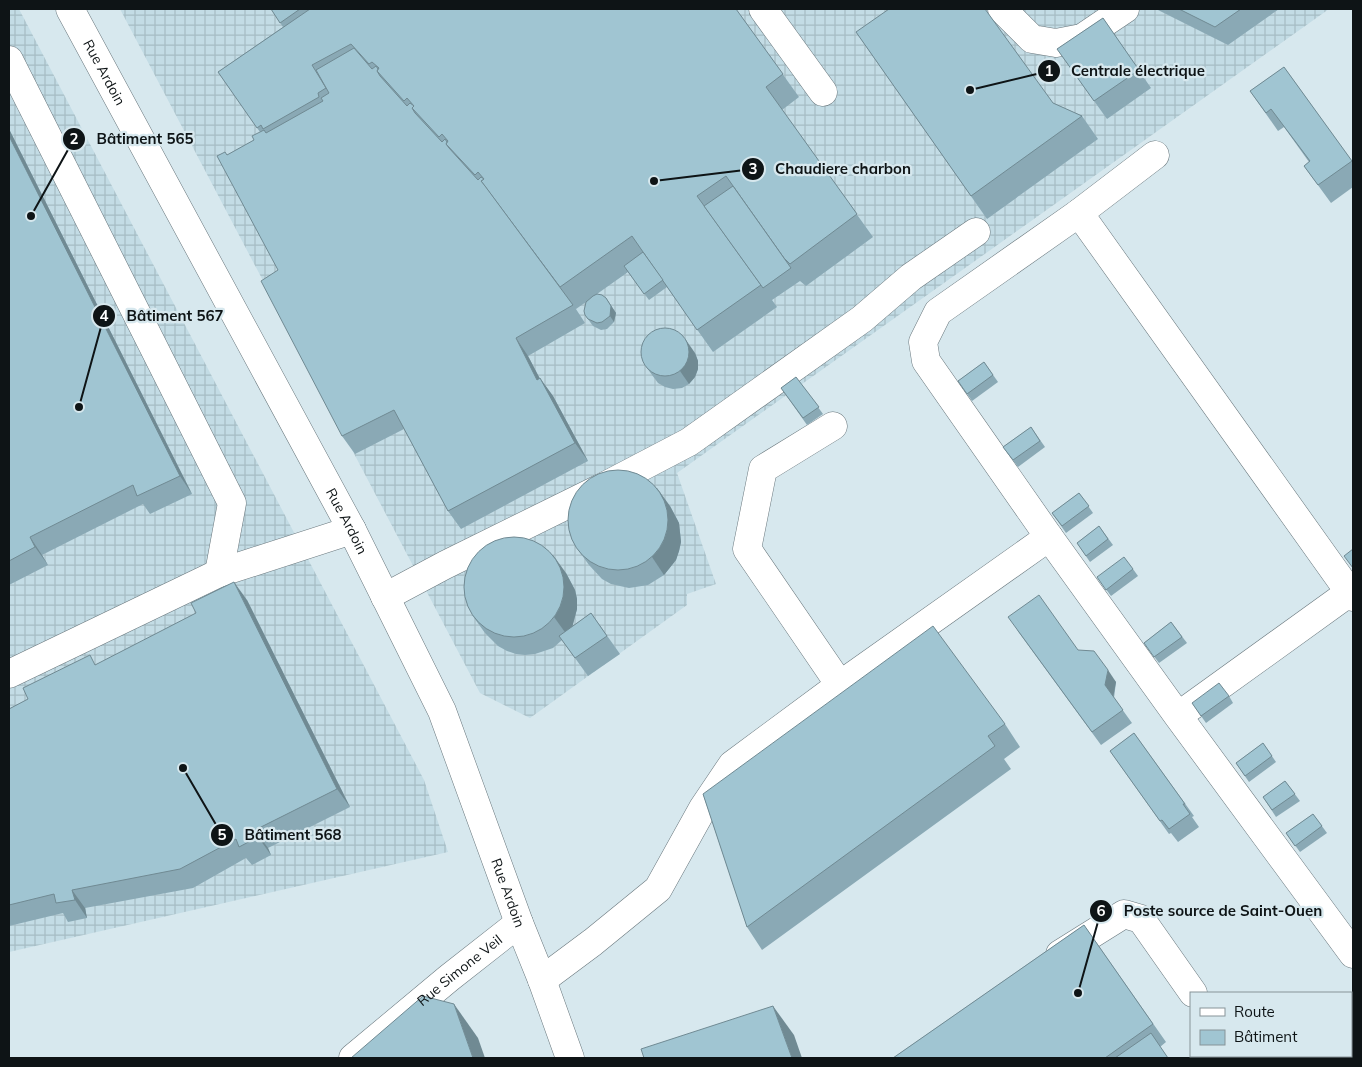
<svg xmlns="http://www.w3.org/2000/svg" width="1362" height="1067" viewBox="0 0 1362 1067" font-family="Mulish,sans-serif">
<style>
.industrial{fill:url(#industrial-grid)}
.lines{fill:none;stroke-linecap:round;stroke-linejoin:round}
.minor-casing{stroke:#69777d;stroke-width:29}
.minor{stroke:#fff;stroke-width:28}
.wall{fill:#8aa9b5}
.shaded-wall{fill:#708a93}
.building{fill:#a0c5d2;stroke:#708a93}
.labels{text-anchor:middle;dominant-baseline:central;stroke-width:4.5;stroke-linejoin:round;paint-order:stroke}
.street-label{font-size:14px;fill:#0e1416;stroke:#d7e8ee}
.leader{fill:none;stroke:#0e1416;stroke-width:2}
.callout-dot{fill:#0e1416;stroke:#d7e8ee;stroke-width:2}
.mark-label{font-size:15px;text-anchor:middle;font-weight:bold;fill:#fff}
.callout-label{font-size:15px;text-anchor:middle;font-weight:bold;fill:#0e1416;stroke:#d7e8ee;stroke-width:4.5;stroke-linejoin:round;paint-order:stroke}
</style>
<defs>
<pattern id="industrial-grid" width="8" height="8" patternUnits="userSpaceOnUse" patternTransform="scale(1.25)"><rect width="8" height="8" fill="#c3dce5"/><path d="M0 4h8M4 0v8" fill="none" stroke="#a6bcc4"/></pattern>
</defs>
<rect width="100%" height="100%" fill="#d7e8ee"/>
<g class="industrial">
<path d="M9 9H19L424 780 448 852 9 952Z"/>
<path d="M120 9H1329L677 473 716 584 687 594V605L530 718 480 693Z"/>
</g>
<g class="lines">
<g class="minor-casing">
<g id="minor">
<path id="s1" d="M70 9 352 530 442 711 519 923 542 980 570 1058"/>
<path d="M763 9 823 92"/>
<path d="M1002 9 1032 39 1056 43 1082 38 1125 9"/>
<path d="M9 60 232 503 219 573"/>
<path d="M1155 155 1079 213 938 312 923 342 926 361 1049 537 1178 716 1353 954"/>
<path d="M1079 213 1353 597"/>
<path d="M833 426 763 469 747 549 840 685"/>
<path d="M385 597 445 565 603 487 689 442 862 319 911 277 976 232"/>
<path d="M9 674 219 573 352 530"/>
<path d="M1189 708 1350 592"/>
<path d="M1060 954 1124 914 1141 919 1193 993"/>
<path d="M542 980 593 942 658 889 703 808 732 765 840 685 1049 537"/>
<path d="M1236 1056 1238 1058"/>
<path id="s2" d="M353 1058 449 978 519 923"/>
</g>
</g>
<use href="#minor" class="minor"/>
</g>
<g class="wall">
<path d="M271 9H736L799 97 782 110 873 237 806 286 800 281 772 300 777 307 713 352 667 287 649 300 628 272 597 294 606 298 616 313 614 322 607 329 601 330 593 326 585 315 586 302 576 309 574 306 585 323 528 356 540 379 553 396 588 461 461 529 448 511 404 429 355 454 342 436 278 270 227 155 254 140 260 132 218 72 283 27Z"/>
<path d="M1156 9H1279L1228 45Z"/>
<path d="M1103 18 1151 88 1107 119 1057 49Z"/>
<path d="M856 32 1053 103 1082 116 1098 139 987 219Z"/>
<path d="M1284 67 1353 163V187L1331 203 1304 166 1309 162 1284 127 1278 131 1250 91Z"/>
<path d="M9 129 192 494 150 514 143 504 42 555 48 565 9 585Z"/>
<path d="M695 353 698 361V369L695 377 689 384 682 388 673 389 665 387 658 383 644 364Z"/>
<path d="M984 362 998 382 972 401 958 381Z"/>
<path d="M796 377 823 414 807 425 781 388Z"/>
<path d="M1031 427 1045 447 1018 467 1003 447Z"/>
<path d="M1079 493 1093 513 1066 533 1052 513Z"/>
<path d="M670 506 679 523 681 542 679 551 676 560 664 575 648 585 629 588 611 584 602 579 589 565 576 547Z"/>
<path d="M1099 526 1113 545 1090 562 1077 543Z"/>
<path d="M1133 569 1138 576 1111 596 1097 577Z"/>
<path d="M566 573 575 590 577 599V609L572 627 591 613 620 654 588 676 562 640 553 648 535 654 525 655 516 654 507 651 498 646 485 633 472 615Z"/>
<path d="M247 600 350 807 268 848 271 855 252 865 246 858 193 888 85 908 87 918 68 922 63 913 9 926V709L97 664Z"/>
<path d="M1171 622 1187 643 1159 663 1144 643Z"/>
<path d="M1017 630 1078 650 1116 682 1114 698 1132 723 1101 745Z"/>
<path d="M1229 696 1233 703 1206 723 1192 703Z"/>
<path d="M1005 724 1020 747 1004 759 1011 769 762 950 747 927 703 794Z"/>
<path d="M1134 733 1194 816 1192 817 1199 827 1178 842 1171 833 1169 834 1110 751Z"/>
<path d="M1263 743 1276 762 1249 782 1236 763Z"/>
<path d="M1285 781 1300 801 1276 817 1263 797Z"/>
<path d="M1313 814 1327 833 1300 852 1286 833Z"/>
<path d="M1084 925 1166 1042 1160 1047 1168 1058H893Z"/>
</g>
<g class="shaded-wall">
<path d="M9 129 192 494 180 476 9 136Z"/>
<path d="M606 298 616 313 614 322 610 316Z"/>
<path d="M516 338 528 356 550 398 537 380Z"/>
<path d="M686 340 695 353 698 361V369L695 377 689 384 680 371Z"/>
<path d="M540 378 553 396 588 461 575 443Z"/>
<path d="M657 488 670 506 679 523 681 542 679 551 676 560 664 575 652 557Z"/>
<path d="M30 537 42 555 48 565 35 547Z"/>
<path d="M553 555 566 573 575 590 577 599V609L572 628 567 635 554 617Z"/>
<path d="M234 582 247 600 350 807 337 789Z"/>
<path d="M1108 670 1116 682 1113 698 1105 685Z"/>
<path d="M255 830 268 848 271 855 258 837Z"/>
<path d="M72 890 85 908 87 918 75 900Z"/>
<path d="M454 1004 478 1038 485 1058H473Z"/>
<path d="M773 1006 794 1035 802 1058H792Z"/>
</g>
<g class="building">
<path d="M271 9H300L280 23Z"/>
<path d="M310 9H736L783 74 766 87 857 214 790 264 784 258 726 176 697 196 761 285 697 330 632 236 560 287 481 181 484 179 478 172 475 175 446 144 448 141 442 134 439 137 412 108 414 106 407 98 404 101 377 71 379 68 372 62 369 64 351 44 312 65 326 88 318 93 319 97 263 129 261 125 257 128 218 72Z"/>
<path d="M889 9H985L1053 103 1082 116 971 196 856 32Z"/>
<path d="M1179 9H1241L1215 27Z"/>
<path d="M1103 18 1139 70 1094 101 1057 49Z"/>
<path d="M354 48 372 69 376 66 378 69 377 71 380 76 407 106 410 103 414 106 412 108 415 113 442 142 445 139 447 142 446 144 449 148 478 180 481 177 484 179 481 181 485 186 573 305 516 338 537 380 540 378 575 443 448 511 394 410 342 436 261 281 278 270 217 156 225 152 227 155 254 140 252 136 264 130 266 133 323 101 321 98 329 93 316 70Z"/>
<path d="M1284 67 1352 161 1318 185 1304 166 1310 161 1271 109 1266 113 1250 91Z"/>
<path d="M9 136 180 476 137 496 133 485 30 537 35 547 9 561Z"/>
<path d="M733 186 791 268 763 288 704 206Z"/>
<path d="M643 252 663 280 644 294 624 266Z"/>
<path d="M597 294 602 295 606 298 611 306 610 316 602 322 597 323 588 319 585 315 584 311 586 302 593 296Z"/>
<circle cx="665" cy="352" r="24"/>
<path d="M984 362 993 375 967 394 958 381Z"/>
<path d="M796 377 819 407 803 418 781 388Z"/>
<path d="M1031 427 1040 441 1013 460 1003 447Z"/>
<circle cx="618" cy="520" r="50"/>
<path d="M1079 493 1089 506 1062 526 1052 513Z"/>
<path d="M1099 526 1108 539 1086 556 1077 543Z"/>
<circle cx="514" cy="587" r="50"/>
<path d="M1353 549V568L1344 556Z"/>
<path d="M1124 557 1133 569 1106 590 1097 577Z"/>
<path d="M234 582 337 789 255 830 258 837 239 847 236 839 180 869 72 890 75 900 56 903 54 894 9 905V709L28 699 23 688 90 655 95 665 196 613 191 603Z"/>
<path d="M1039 595 1078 650 1094 651 1108 670 1105 685 1123 710 1092 732 1008 617Z"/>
<path d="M591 613 607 636 575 658 559 636Z"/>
<path d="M1171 622 1182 637 1154 657 1144 643Z"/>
<path d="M933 626 1005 724 988 736 995 746 747 927 703 794Z"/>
<path d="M1219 683 1229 696 1201 716 1192 703Z"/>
<path d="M1134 733 1185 804H1183L1190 814 1169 829 1162 820 1160 821 1110 751Z"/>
<path d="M1263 743 1272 756 1245 776 1236 763Z"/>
<path d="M1285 781 1295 794 1272 810 1263 797Z"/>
<path d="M1313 814 1322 826 1295 846 1286 833Z"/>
<path d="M1084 925 1153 1024 1105 1058H893Z"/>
<path d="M423 996 454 1004 473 1058H351Z"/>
<path d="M773 1006 792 1058H644L641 1049Z"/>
<path d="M1151 1033 1168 1058H1115Z"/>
</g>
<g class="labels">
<g class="street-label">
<text stroke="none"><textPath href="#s1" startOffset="72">Rue Ardoin</textPath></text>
<text stroke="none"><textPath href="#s1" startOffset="582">Rue Ardoin</textPath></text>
<text stroke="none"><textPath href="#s1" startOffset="988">Rue Ardoin</textPath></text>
<text stroke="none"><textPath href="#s2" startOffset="138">Rue Simone Veil</textPath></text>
</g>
</g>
<path class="leader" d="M970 90L1049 71M31 216L74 139M654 181L753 169M79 407L104 316M183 768L222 835M1078 993L1101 911"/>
<g class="callout-dot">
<circle cx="970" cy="90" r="5"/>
<circle cx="31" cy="216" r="5"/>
<circle cx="654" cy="181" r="5"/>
<circle cx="79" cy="407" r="5"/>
<circle cx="183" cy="768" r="5"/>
<circle cx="1078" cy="993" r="5"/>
<circle cx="1049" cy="71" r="12"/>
<circle cx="74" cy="139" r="12"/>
<circle cx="753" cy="169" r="12"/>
<circle cx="104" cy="316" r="12"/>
<circle cx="222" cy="835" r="12"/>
<circle cx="1101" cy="911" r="12"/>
</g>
<g class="mark-label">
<text x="1049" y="76">1</text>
<text x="74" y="144">2</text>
<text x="753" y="174">3</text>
<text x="104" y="321">4</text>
<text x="222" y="840">5</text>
<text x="1101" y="916">6</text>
</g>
<g class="callout-label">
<text x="1138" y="76">Centrale électrique</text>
<text x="145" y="144">Bâtiment 565</text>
<text x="843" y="174">Chaudiere charbon</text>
<text x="175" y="321">Bâtiment 567</text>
<text x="293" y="840">Bâtiment 568</text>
<text x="1223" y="916">Poste source de Saint-Ouen</text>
</g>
<rect width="1362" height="1067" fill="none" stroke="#0e1416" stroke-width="20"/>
<rect x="1190" y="992" width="162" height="65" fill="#d7e8ee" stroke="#879398"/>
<rect x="1200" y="1008" width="25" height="8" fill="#ffffff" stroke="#879398"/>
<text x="1234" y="1017" font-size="15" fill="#0e1416">Route</text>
<rect x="1200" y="1030" width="25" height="15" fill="#a0c5d2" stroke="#879398"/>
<text x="1234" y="1042" font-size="15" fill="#0e1416">Bâtiment</text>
</svg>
